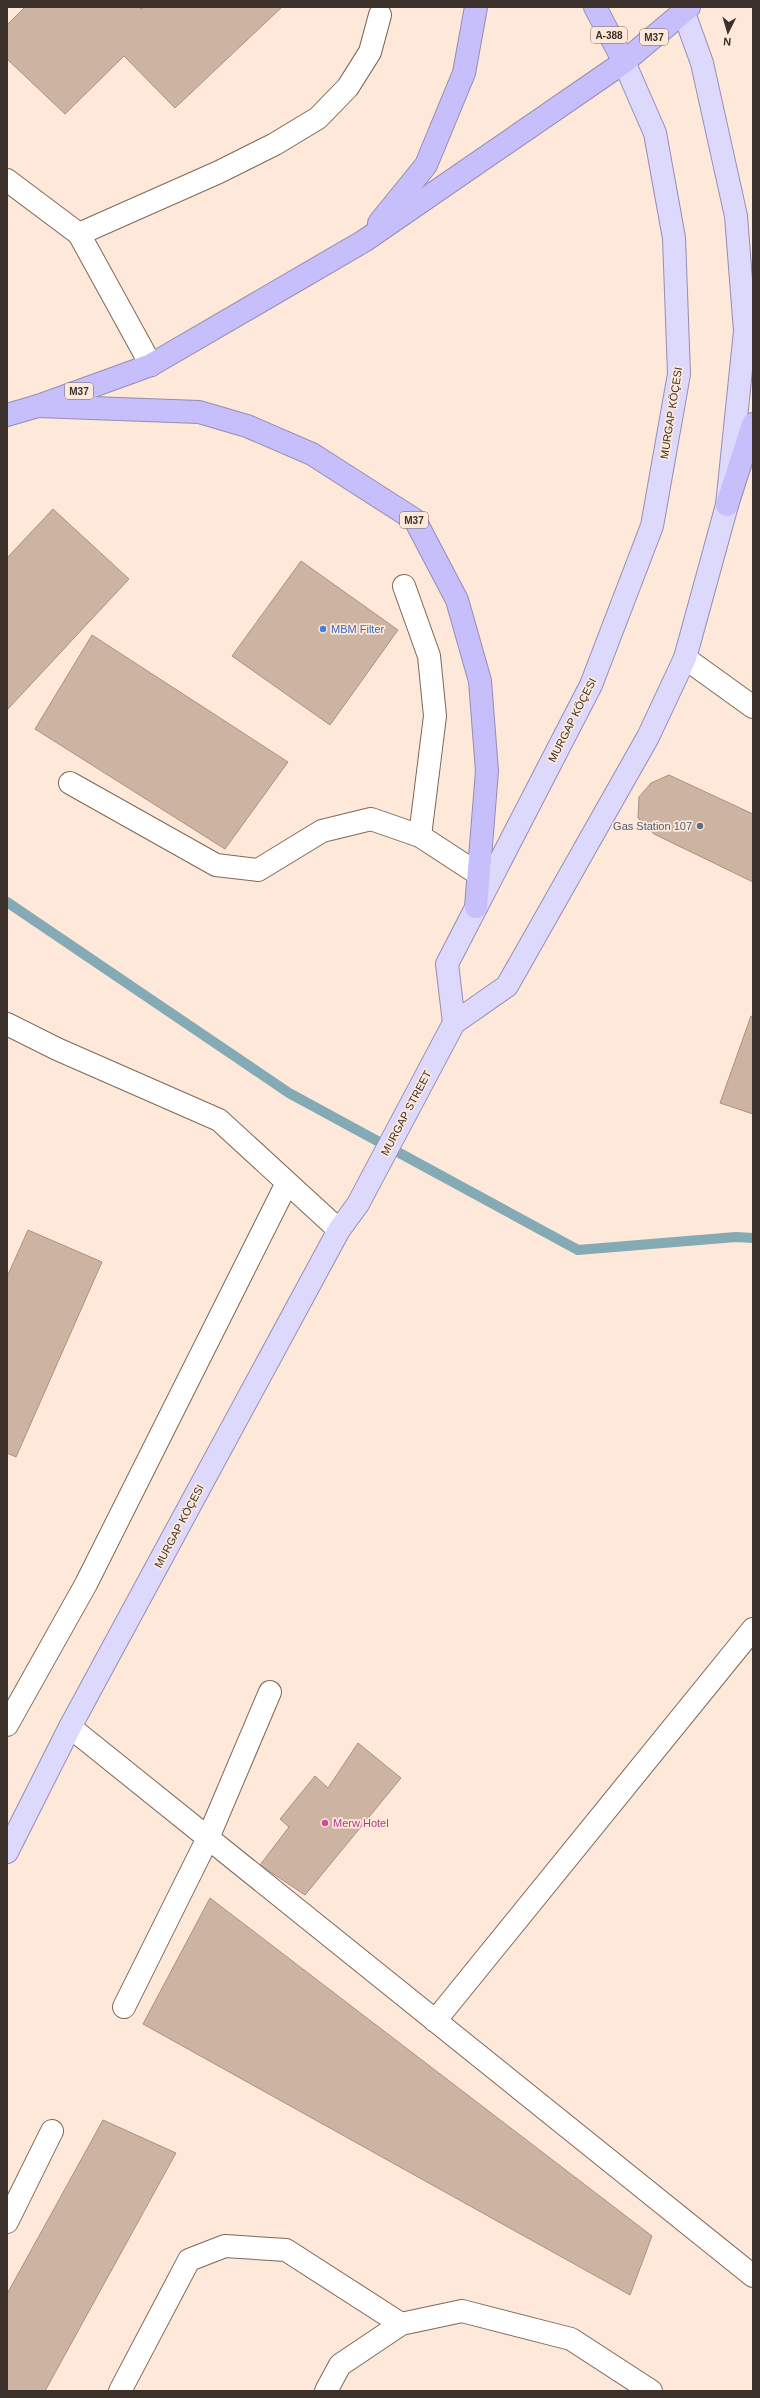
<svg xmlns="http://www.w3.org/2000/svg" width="760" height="2398" viewBox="0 0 760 2398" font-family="Helvetica,sans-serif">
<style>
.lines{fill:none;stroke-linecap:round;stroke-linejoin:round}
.stream{stroke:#84aab6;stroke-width:10}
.building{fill:#cdb4a2;stroke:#aa9280}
.minor-casing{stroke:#7f6857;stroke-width:24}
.major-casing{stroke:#958db2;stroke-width:24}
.highway-casing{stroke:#958db2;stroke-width:24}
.minor{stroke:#fff;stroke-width:22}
.major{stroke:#ddd9fd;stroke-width:22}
.highway{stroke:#c6bffb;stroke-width:22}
.shop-dot{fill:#3f7fe0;stroke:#fee8d9;stroke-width:1.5}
.service-dot{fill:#5c6f8a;stroke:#fee8d9;stroke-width:1.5}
.hotel-dot{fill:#d1479c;stroke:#fee8d9;stroke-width:1.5}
.labels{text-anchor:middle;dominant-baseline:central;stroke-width:3.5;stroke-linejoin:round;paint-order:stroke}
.shield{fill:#fee8d9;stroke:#76685e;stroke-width:1}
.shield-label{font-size:10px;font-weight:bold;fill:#3b312a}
.street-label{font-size:11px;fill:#3b312a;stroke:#fee8d9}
.shop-label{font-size:11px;fill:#366cbe;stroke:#fee8d9;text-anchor:start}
.service-label{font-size:11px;fill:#4e5e75;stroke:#fee8d9;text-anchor:end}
.hotel-label{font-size:11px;fill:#b23c85;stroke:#fee8d9;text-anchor:start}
</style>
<rect width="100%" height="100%" fill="#fee8d9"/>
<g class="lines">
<path class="stream" d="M7 902 289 1093 578 1250 736 1237 753 1238"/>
</g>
<g class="building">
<path d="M25 7H139L141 9 144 7H282L175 108 124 56 65 114 7 59V25Z"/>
<path d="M53 509 129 579 7 710V558Z"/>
<path d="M301 561 398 630 330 725 232 656Z"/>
<path d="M92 635 288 762 225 849 35 729Z"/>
<path d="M669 775 753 814V882L654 834 638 818 639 797 651 783Z"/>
<path d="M751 1016 753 1017V1114L720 1103Z"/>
<path d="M28 1230 102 1262 16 1457 7 1453V1277Z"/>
<path d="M358 1743 401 1778 305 1895 260 1865 289 1827 280 1819 315 1776 328 1788Z"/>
<path d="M210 1898 652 2236 630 2295 143 2024Z"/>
<path d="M103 2120 176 2153 45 2391H7V2294Z"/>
</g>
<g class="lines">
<g class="minor-casing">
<g id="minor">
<path d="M7 180 79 234 151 365"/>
<path d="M79 234 219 172 275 144 318 118 348 87 370 52 380 15"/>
<path d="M404 586 429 656 435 716 420 836"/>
<path d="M685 658 753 707"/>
<path d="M70 783 216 865 258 870 322 831 371 819 420 836 489 881"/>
<path d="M7 1024 57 1049 219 1120 339 1230"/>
<path d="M7 1725 86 1584 287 1183"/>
<path d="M70 1727 753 2276"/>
<path d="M124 2007 208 1838 270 1692"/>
<path d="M435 2021 753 1629"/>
<path d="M7 2222 52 2131"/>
<path d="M120 2391 189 2260 225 2246 286 2250 401 2324"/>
<path d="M326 2391 340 2365 401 2324 462 2311 571 2339 651 2391"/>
</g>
</g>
<g class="major-casing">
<g id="major">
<path d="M454 1023 447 964 591 685 652 526 679 374 674 238 655 133 624 62"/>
<path d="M7 1852 70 1727 339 1230 358 1204 454 1023 507 986 648 737 685 658 727 505 745 331 736 216 702 63 684 13"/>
</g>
</g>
<g class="highway-casing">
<g id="highway">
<path d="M595 7 624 62"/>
<path d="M379 223 426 165 464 73 476 7"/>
<path d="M38 406 199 412 247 426 312 454 415 520 457 600 480 681 487 771 476 907"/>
<path d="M7 415 38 406 151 365 364 241 624 62 689 7"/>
<path d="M727 505 753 424"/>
</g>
</g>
<use href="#minor" class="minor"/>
<use href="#major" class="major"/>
<use href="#highway" class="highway"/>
</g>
<circle class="shop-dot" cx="323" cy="629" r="4"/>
<circle class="service-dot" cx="700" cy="826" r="4"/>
<circle class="hotel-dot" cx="325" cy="1823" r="4"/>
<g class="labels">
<g class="shield">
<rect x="591" y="27" width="36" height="16" rx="3"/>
<rect x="640" y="29" width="28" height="16" rx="3"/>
<rect x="65" y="383" width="28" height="16" rx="3"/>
<rect x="400" y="512" width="28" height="16" rx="3"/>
</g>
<g class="shield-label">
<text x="609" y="35">A-388</text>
<text x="654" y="37">M37</text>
<text x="79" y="391">M37</text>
<text x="414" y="520">M37</text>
</g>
<g class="street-label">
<text transform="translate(671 413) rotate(-81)">MURGAP KÖÇESI</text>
<text transform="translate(572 720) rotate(-63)">MURGAP KÖÇESI</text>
<text transform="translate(406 1113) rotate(-62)">MURGAP STREET</text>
<text transform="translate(179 1526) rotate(-62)">MURGAP KÖÇESI</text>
</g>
<g class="shop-label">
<text x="331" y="629">MBM Filter</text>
</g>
<g class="service-label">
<text x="692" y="826">Gas Station 107</text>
</g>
<g class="hotel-label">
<text x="333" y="1823">Merw Hotel</text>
</g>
</g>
<rect width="760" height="2398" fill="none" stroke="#3b312a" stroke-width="16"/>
<g transform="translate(728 32) rotate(185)" stroke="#fee8d9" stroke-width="3" paint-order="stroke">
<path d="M0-3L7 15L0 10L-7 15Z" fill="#3b312a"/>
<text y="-6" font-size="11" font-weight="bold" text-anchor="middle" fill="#3b312a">N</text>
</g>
</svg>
